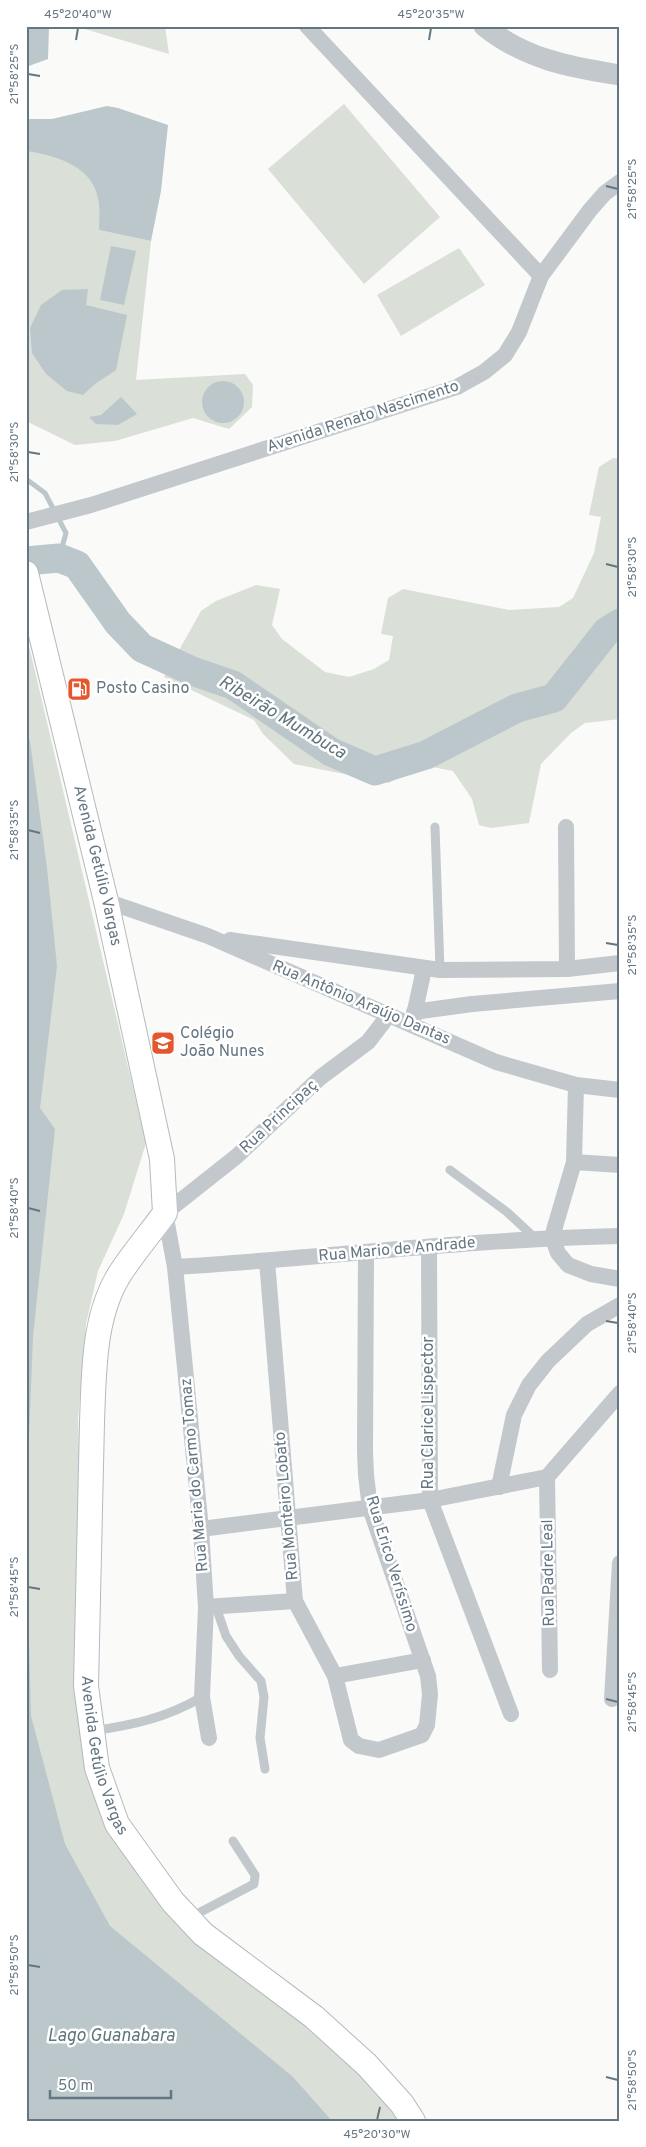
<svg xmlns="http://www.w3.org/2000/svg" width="646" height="2147" viewBox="0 0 646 2147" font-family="Overpass,sans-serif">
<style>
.green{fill:#dadfd7}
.water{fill:#bbc7cb}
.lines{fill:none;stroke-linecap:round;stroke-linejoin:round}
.stream{stroke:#bbc7cb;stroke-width:5}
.river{stroke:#bbc7cb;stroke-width:29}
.secondary-casing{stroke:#b3babf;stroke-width:26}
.service{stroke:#c3c8cc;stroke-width:9}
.minor{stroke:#c3c8cc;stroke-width:16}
.tertiary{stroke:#c3c8cc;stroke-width:21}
.secondary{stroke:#fff;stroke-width:24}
.ticks{fill:none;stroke:#657683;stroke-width:2}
.labels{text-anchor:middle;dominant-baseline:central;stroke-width:5;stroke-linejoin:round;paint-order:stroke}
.street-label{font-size:16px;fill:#657683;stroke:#fff}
.poi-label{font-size:16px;fill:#657683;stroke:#fff;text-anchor:start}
.water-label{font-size:18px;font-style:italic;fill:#60757c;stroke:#fff}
.neatline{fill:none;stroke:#657683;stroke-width:2}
.ticks-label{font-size:12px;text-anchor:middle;fill:#657683}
</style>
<rect width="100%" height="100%" fill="#fafaf8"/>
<g class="green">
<path d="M76 26H165L169 54 78 27Z"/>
<path d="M344 104 440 217 364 284 268 169Z"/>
<path d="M26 151C55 156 92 165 98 199 100 209 99 220 99 230L151 241 136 380 245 374 253 385 252 407 229 429 193 418 115 441 75 445 26 421Z"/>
<path d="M459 248 485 285 401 336 377 295Z"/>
<path d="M613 458 620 459V719L585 723 571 733 541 764 529 823 491 828 479 825 472 799 453 771 417 764 389 783 294 764 263 734 254 720 164 677 201 611 216 601 256 585 280 589 272 625 282 639 325 672 349 677 374 669 389 660 393 636 381 634 388 598 403 589 509 610 559 607 573 598 594 553 601 517 589 515 599 467Z"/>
<path d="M26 633 146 1143 124 1214 98 1271 86 1324 78 1419 86 1686 97 1768 173 1902 314 2017 413 2121H26Z"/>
</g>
<g class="water">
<path d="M26 26H45L49 28 48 59 26 67Z"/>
<path d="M107 106 118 108 168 125 161 191 151 241 99 230C99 220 100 209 98 199 92 165 55 156 26 151V119H52Z"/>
<path d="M111 246 136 251 124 305 100 300Z"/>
<path d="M88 289 86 305 127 315 116 370 95 384 83 395 67 391 46 374 32 353 30 328 41 305 62 290Z"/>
<circle cx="223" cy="402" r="21"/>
<path d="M121 397 137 414 118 425 96 424 89 417 101 415Z"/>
<path d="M26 735 30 741 47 868 57 966 40 1108 55 1129 33 1336 26 1515Z"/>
<path d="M26 1521 31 1716 65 1844 110 1926 293 2077 332 2121H26Z"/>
</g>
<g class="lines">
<path class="stream" d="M26 479 45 493 66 533 59 558"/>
<path class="river" d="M26 561 59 558 77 565 118 623 142 648 192 671 233 685 331 752 375 771 426 755 517 708 554 698 607 631 620 623"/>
<g class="secondary-casing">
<g id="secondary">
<path id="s1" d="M26 573 106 901 162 1159 165 1213C151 1232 136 1250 123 1269 93 1312 94 1371 92 1422L86 1686 97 1768 117 1824 173 1902 203 1934 314 2017 367 2065 402 2104 413 2121"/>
</g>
</g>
<g class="service">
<path d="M435 827 440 970"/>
<path d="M450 1170 507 1212 535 1238"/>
<path d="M216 1607 226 1636 239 1656 261 1681 264 1697 260 1738 265 1769"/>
<path d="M92 1731C133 1725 166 1718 202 1697"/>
<path d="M191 1917 254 1884 255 1875 233 1841"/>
</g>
<g class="minor">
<path d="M307 26 541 276"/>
<path d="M26 522 91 505 457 387 484 372 505 355 519 332 541 276 590 210 605 193 620 182"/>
<path d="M566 827 567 969"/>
<path d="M106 901 208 936 496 1062 576 1085 620 1090"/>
<path d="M230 940 440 970 567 969 620 963"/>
<path d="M414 1012 472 1004 620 991"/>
<path d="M413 1020 424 969"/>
<path d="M576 1085 574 1162 552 1237 558 1253 568 1265 591 1274 620 1279"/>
<path d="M574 1162 620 1165"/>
<path d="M429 1248 430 1500 511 1714"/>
<path d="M267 1261 295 1601 335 1676 351 1740 359 1746 379 1750 422 1735 427 1725 428 1715 430 1694 428 1676 370 1508 366 1475 365 1451 366 1253"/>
<path d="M175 1267C323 1258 471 1239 620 1236"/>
<path d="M547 1477 550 1670"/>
<path d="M547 1477 620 1393"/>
<path d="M499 1487 514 1415 529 1385 548 1361 587 1324 620 1305"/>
<path d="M201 1529 430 1500 547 1477"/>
<path d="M206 1607 295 1601"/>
<path d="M335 1676 423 1660"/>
<path d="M612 1699 620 1563"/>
<path d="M209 1738 202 1697 206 1607 201 1529 175 1267 165 1213 237 1156 321 1077 368 1042 388 1016"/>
</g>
<path class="tertiary" d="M484 26C525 59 569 67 620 75"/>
<use href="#secondary" class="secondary"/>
</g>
<path class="ticks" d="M76 40 78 28M429 40 431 28M28 74 40 76M606 186 618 189M28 452 40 454M606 564 618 567M28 830 40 833M606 943 618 945M28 1208 40 1211M606 1321 618 1323M28 1587 40 1589M606 1699 618 1702M28 1965 40 1967M606 2077 618 2080M377 2120 380 2107"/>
<defs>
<g id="fuel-square" transform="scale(1.25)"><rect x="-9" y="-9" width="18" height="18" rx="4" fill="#e4572e" stroke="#fff"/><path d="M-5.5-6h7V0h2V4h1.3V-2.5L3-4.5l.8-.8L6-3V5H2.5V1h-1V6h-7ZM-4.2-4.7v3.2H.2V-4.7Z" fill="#fff"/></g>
<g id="school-square" transform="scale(1.25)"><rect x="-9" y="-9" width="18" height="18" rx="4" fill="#e4572e" stroke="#fff"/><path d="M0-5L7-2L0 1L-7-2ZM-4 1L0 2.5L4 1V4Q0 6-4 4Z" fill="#fff"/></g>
</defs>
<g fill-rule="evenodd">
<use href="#fuel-square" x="79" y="689"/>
<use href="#school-square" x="163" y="1043"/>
</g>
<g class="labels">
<g class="street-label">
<text transform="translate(363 417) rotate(-18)">Avenida Renato Nascimento</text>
<text stroke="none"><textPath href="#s1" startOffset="301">Avenida Getúlio Vargas</textPath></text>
<text transform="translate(361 1003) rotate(23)">Rua Antônio Araújo Dantas</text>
<text transform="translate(279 1117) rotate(-43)">Rua Principaç</text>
<text transform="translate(397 1250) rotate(-5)">Rua Mario de Andrade</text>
<text transform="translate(429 1413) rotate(-90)">Rua Clarice Lispector</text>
<text transform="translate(195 1475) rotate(-95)">Rua Maria do Carmo Tomaz</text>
<text transform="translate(287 1506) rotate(-95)">Rua Monteiro Lobato</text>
<text transform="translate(391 1564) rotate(73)">Rua Erico Veríssimo</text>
<text transform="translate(549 1573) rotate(-91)">Rua Padre Leal</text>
<text stroke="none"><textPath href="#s1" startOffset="1220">Avenida Getúlio Vargas</textPath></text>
</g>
<g class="poi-label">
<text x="96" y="689">Posto Casino</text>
<text x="180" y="1034">Colégio<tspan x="180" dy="18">João Nunes</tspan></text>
</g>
<g class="water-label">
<text transform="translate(282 718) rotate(31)">Ribeirão Mumbuca</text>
<text x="111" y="2036">Lago Guanabara</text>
</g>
</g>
<rect width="646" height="2147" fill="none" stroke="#ffffff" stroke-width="55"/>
<path d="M50 2090v8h121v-8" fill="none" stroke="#657683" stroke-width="2.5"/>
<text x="58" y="2090" font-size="15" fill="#657683" stroke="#ffffff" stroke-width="4" paint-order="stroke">50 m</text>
<rect x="28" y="28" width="590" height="2092" class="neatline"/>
<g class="ticks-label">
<text x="78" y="18">45°20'40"W</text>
<text x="431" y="18">45°20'35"W</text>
<text transform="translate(14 74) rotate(-90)" y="4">21°58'25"S</text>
<text transform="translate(632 189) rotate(-90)" y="4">21°58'25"S</text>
<text transform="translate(14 452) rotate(-90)" y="4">21°58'30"S</text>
<text transform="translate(632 567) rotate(-90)" y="4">21°58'30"S</text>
<text transform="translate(14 830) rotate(-90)" y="4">21°58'35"S</text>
<text transform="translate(632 945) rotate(-90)" y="4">21°58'35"S</text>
<text transform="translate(14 1208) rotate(-90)" y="4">21°58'40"S</text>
<text transform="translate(632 1323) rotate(-90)" y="4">21°58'40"S</text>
<text transform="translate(14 1587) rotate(-90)" y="4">21°58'45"S</text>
<text transform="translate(632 1702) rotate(-90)" y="4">21°58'45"S</text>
<text transform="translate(14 1965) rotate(-90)" y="4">21°58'50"S</text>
<text transform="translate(632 2080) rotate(-90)" y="4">21°58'50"S</text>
<text x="377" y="2138">45°20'30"W</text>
</g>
</svg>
